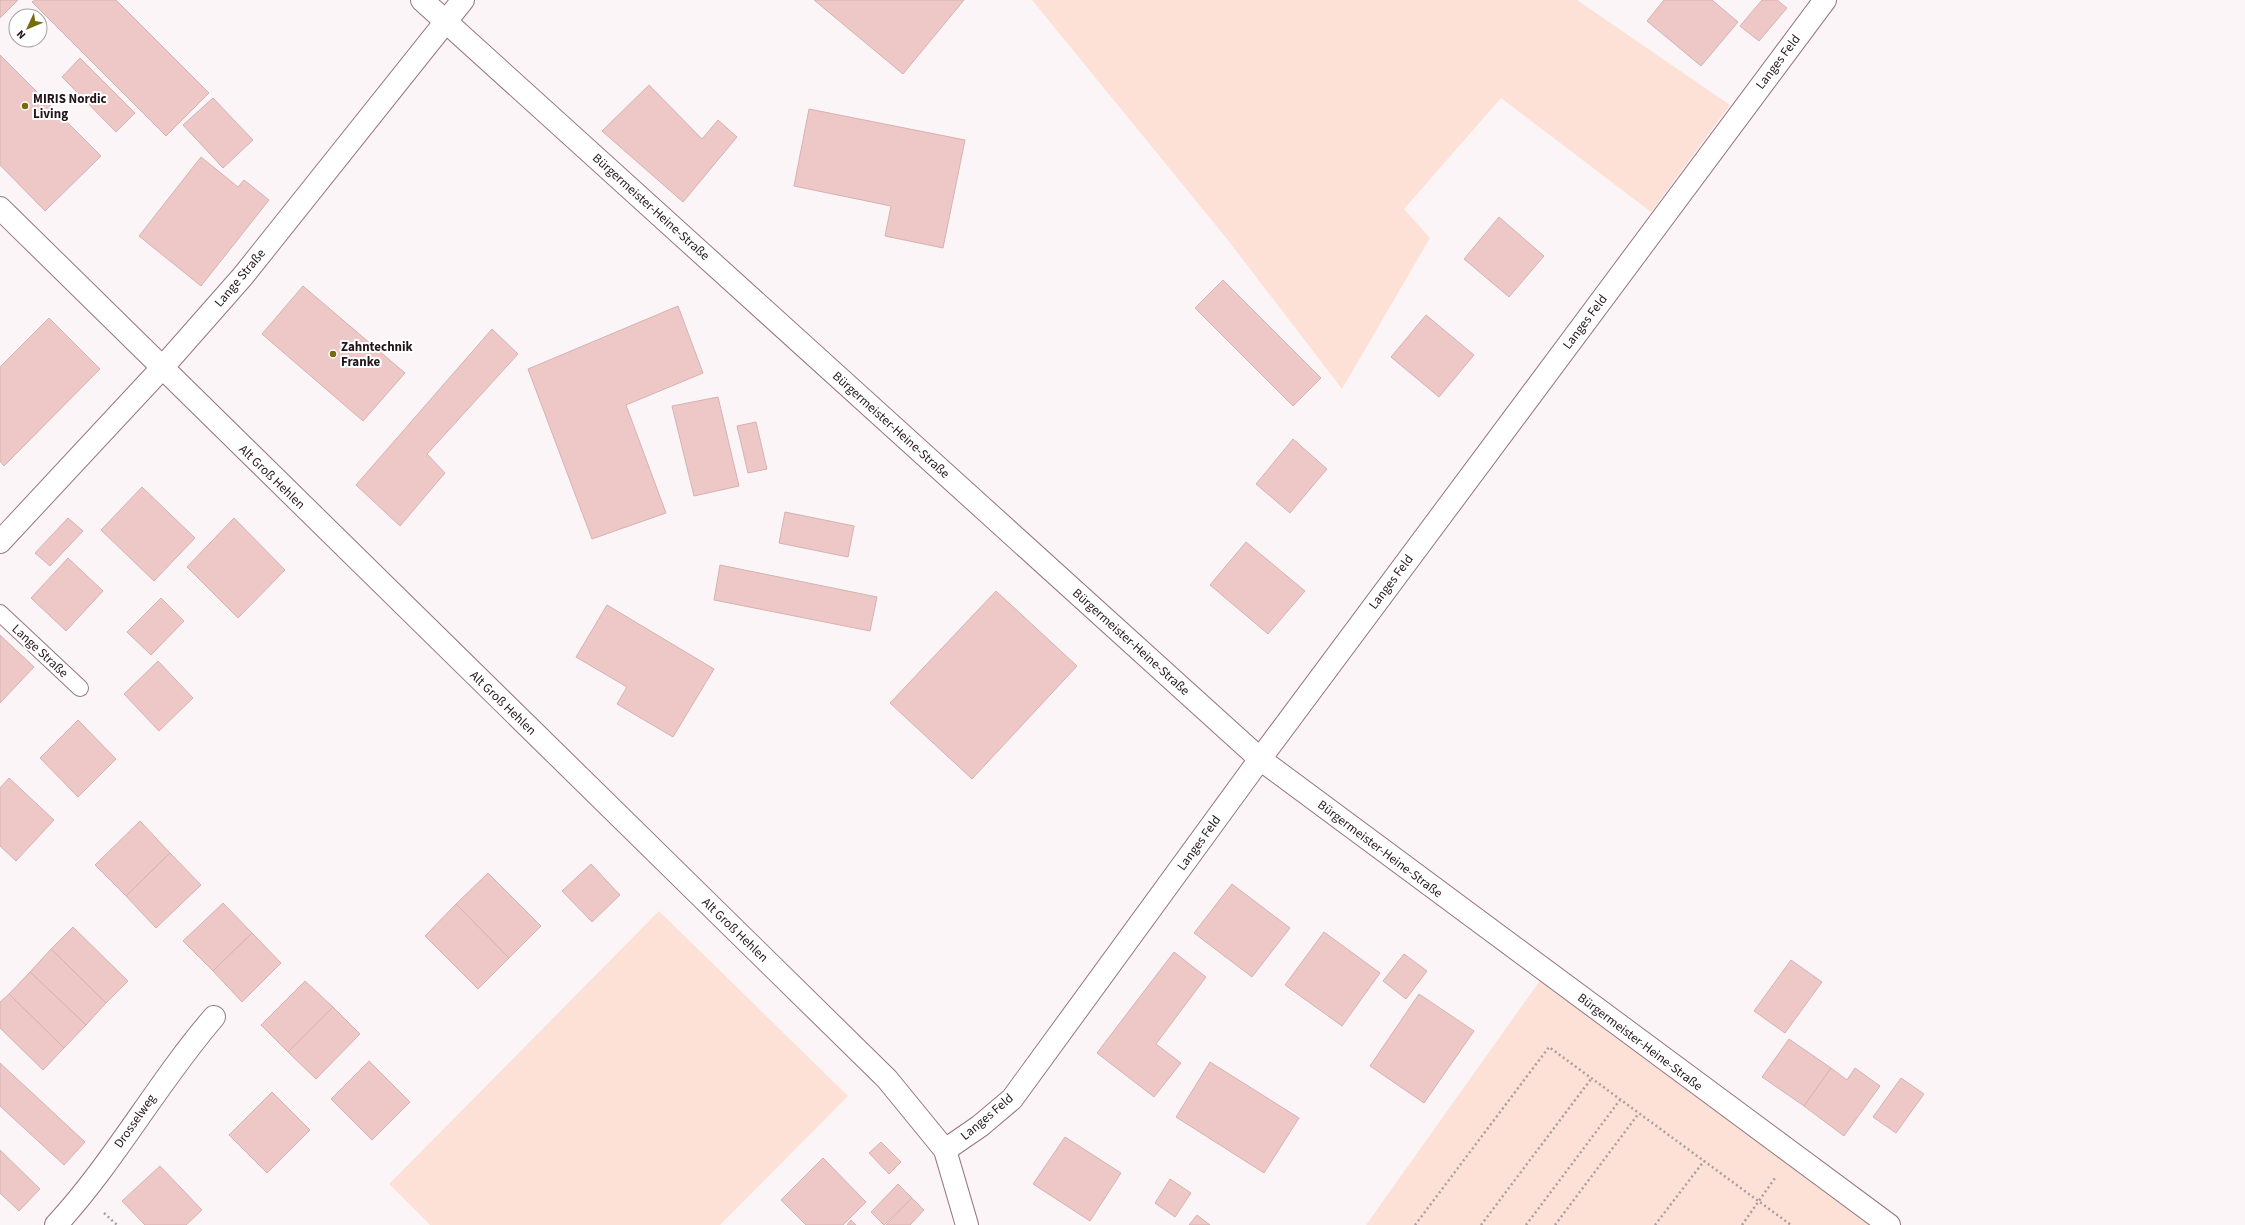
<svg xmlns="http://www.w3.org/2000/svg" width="2245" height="1225" viewBox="0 0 2245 1225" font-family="'Source Sans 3',sans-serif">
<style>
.green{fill:#fde1d7}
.building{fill:#edc8c7;stroke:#d6b2b1}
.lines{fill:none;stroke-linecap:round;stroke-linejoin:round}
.lane-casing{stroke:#96767f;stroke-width:18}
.street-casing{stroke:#96767f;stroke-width:24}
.secondary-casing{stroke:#96767f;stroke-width:24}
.path{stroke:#a79ea0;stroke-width:2.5;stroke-dasharray:2 3;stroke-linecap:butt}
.lane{stroke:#fff;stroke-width:16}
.street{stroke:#fff;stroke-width:22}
.secondary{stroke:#fff;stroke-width:22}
.poi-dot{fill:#756d09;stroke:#fff;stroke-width:1.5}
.labels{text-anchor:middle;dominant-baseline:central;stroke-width:4;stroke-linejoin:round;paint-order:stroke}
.street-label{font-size:13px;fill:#23161a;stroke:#fff}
.poi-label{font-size:13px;font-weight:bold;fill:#23161a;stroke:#fff;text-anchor:start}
</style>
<rect width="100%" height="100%" fill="#fcf5f7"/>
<g class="green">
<path d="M1032 0H1577L1730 105 1651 212 1501 98 1404 209 1430 238 1342 389 1227 239Z"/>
<path d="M659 911 848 1096 720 1225H430L389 1184Z"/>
<path d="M1546 972 1887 1225H1366Z"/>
</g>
<g class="building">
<path d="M0 0H18L0 18Z"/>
<path d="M35 0H116L209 93 166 136 32 2Z"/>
<path d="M814 0H964L903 74Z"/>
<path d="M1664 0H1712L1738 22 1701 66 1647 21Z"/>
<path d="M1762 0H1777L1787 8 1759 41 1740 26Z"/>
<path d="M0 55 101 156 45 211 0 165Z"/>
<path d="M80 58 135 113 116 132 62 77Z"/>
<path d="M649 85 702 139 718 120 737 137 683 202 602 131Z"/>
<path d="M213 98 253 140 223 168 183 125Z"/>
<path d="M809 109 965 140 943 248 885 236 891 206 794 186Z"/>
<path d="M201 157 238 187 244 180 269 200 201 286 139 236Z"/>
<path d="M1499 217 1544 256 1509 297 1464 259Z"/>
<path d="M1223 280 1321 378 1293 406 1195 308Z"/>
<path d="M303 286 405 373 363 421 262 334Z"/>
<path d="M678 306 703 373 626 405 666 513 592 539 528 369Z"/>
<path d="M1426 315 1474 355 1439 397 1391 357Z"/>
<path d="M49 318 100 369 4 466 0 461V367Z"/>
<path d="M492 329 518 354 427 454 445 473 400 526 356 485Z"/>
<path d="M718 397 739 486 694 496 672 406Z"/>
<path d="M756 422 767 469 748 473 737 426Z"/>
<path d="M1293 439 1327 469 1290 513 1256 484Z"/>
<path d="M142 487 195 538 154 581 101 530Z"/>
<path d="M785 512 854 526 848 557 779 543Z"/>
<path d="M68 518 83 531 50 566 35 553Z"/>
<path d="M234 518 285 570 238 618 187 567Z"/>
<path d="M1246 542 1305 591 1268 634 1210 585Z"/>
<path d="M68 558 103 591 66 631 31 598Z"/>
<path d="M720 565 877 597 870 631 714 600Z"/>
<path d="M996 591 1077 666 972 779 890 703Z"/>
<path d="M161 598 184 621 151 655 127 632Z"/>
<path d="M607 605 714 669 673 737 617 704 627 687 576 657Z"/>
<path d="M0 635 34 667 0 703Z"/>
<path d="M158 661 193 698 159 731 124 694Z"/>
<path d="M78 720 116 759 78 797 40 758Z"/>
<path d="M9 778 54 820 16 861 0 846V788Z"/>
<path d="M140 821 170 853 126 896 95 865Z"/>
<path d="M170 853 201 885 156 928 126 896Z"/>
<path d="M591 864 620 895 592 922 562 891Z"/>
<path d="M488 873 541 926 509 958 456 904Z"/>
<path d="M1232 884 1290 928 1252 977 1194 933Z"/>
<path d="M223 903 252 933 213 971 183 941Z"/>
<path d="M456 904 509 958 478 989 425 936Z"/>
<path d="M73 927 128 981 106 1003 51 949Z"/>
<path d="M1324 932 1380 973 1342 1026 1285 985Z"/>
<path d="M252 933 281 963 242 1002 213 971Z"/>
<path d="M51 949 106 1003 86 1025 30 972Z"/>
<path d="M1174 952 1206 977 1156 1044 1181 1063 1154 1097 1097 1053Z"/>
<path d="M1404 954 1427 971 1406 999 1383 981Z"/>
<path d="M1791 960 1822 982 1785 1033 1754 1011Z"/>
<path d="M30 972 86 1025 64 1048 9 994Z"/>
<path d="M305 981 333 1007 288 1052 261 1025Z"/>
<path d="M9 994 64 1048 43 1070 0 1028V1002Z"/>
<path d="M1419 994 1474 1031 1424 1103 1370 1066Z"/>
<path d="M333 1007 360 1034 316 1079 288 1052Z"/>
<path d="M1789 1039 1831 1068 1804 1106 1762 1077Z"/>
<path d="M369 1061 410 1102 372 1140 331 1099Z"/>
<path d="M1210 1062 1299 1118 1264 1173 1176 1117Z"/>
<path d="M0 1063 85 1142 64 1165 0 1106Z"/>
<path d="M1831 1068 1847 1080 1855 1068 1880 1086 1844 1136 1804 1106Z"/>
<path d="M1901 1078 1924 1094 1896 1133 1873 1117Z"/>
<path d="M272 1092 310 1130 267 1173 229 1135Z"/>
<path d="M1065 1137 1121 1173 1090 1221 1033 1184Z"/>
<path d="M881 1142 901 1162 889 1174 869 1153Z"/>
<path d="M0 1150 40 1189 19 1211 0 1193Z"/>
<path d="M823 1158 866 1202 843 1225H806L781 1200Z"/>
<path d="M160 1166 202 1210 186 1225H145L122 1201Z"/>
<path d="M1170 1179 1191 1193 1175 1217 1155 1203Z"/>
<path d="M898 1184 912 1198 884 1225 871 1212Z"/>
<path d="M912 1198 924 1210 910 1225H886Z"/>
<path d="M1197 1215 1210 1225H1189Z"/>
<path d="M851 1220 856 1225H847Z"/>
</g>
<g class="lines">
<g class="lane-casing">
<path id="lane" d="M0 613 80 688"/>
</g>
<g class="street-casing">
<g id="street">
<path d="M422 0 1260 759 1889 1225"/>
<path d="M0 208 887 1079 945 1150 967 1225"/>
<path d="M945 1150 980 1126 1012 1099 1260 759 1825 0"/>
<path d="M56 1225C115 1161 157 1083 214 1017"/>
</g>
</g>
<g class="secondary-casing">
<path id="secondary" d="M0 542 162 368 243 276 463 0"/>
</g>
<g class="path">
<path d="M104 1213 117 1225"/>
<path d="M1415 1225 1549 1047 1791 1225"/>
<path d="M1481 1225 1591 1079"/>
<path d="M1526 1225 1620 1100"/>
<path d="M1555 1225 1639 1113"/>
<path d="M1655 1225 1704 1161"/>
<path d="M1742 1225 1775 1178"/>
</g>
<use href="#lane" class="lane"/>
<use href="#street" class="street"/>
<use href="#secondary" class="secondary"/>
</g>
<g class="poi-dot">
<circle cx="25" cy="106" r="4"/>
<circle cx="333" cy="354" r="4"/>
</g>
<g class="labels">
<g class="street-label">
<text transform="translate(1778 62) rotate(-53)">Langes Feld</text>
<text transform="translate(651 207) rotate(42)">Bürgermeister-Heine-Straße</text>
<text transform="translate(240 278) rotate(-50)">Lange Straße</text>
<text transform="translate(1585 322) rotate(-53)">Langes Feld</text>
<text transform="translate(891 425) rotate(42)">Bürgermeister-Heine-Straße</text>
<text transform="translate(272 477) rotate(44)">Alt Groß Hehlen</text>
<text transform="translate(1391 582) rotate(-53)">Langes Feld</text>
<text transform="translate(1131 642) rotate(42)">Bürgermeister-Heine-Straße</text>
<text transform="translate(40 651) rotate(43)">Lange Straße</text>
<text transform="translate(503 703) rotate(44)">Alt Groß Hehlen</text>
<text transform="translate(1199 843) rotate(-54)">Langes Feld</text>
<text transform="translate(1380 849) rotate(37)">Bürgermeister-Heine-Straße</text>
<text transform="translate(735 930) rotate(44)">Alt Groß Hehlen</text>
<text transform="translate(1640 1042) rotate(37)">Bürgermeister-Heine-Straße</text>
<text transform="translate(987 1117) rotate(-40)">Langes Feld</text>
<text transform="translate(135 1121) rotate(-55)">Drosselweg</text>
</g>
<g class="poi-label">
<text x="33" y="99">MIRIS Nordic<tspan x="33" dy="15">Living</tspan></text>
<text x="341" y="347">Zahntechnik<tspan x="341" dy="15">Franke</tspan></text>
</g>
</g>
<g transform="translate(28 28) rotate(226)"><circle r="19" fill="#ffffff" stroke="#a7a2a3"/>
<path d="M0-3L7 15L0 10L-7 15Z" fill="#756d09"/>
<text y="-6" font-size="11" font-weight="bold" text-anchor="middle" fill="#23161a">N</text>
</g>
</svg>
